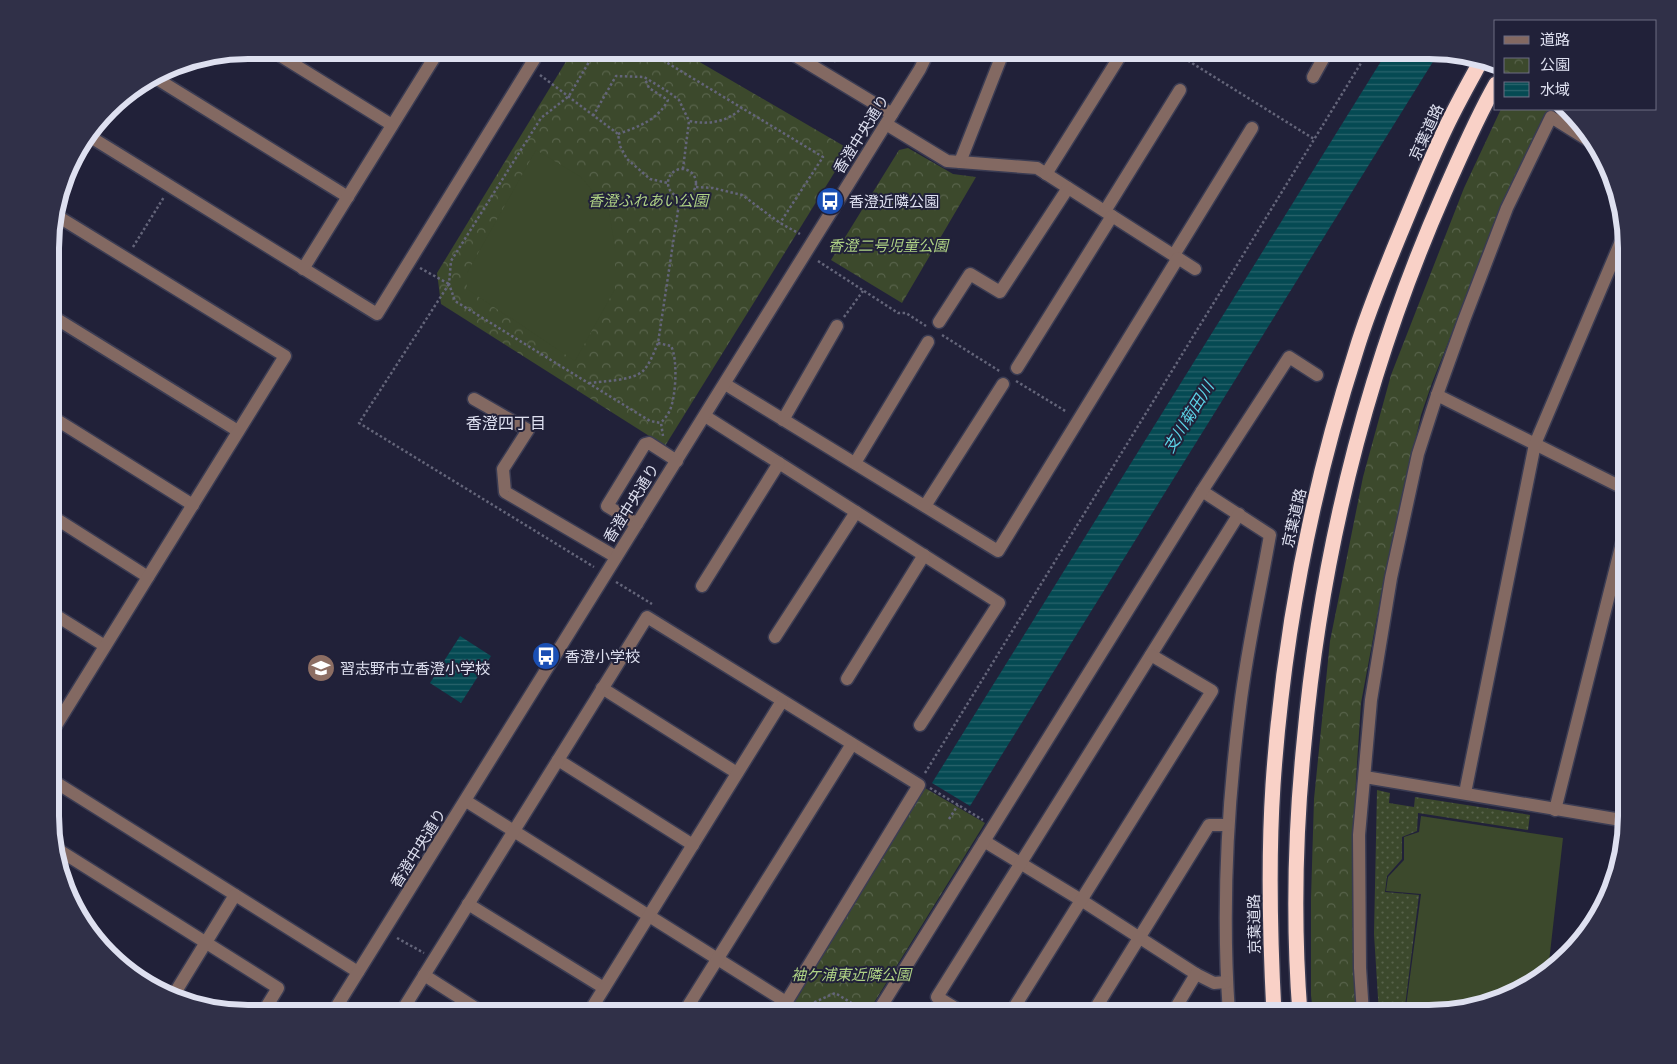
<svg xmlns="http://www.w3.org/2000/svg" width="1677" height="1064" viewBox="0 0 1677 1064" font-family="'Source Serif 4','Noto Sans JP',serif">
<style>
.grass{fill:url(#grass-dots)}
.park{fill:url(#park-crowns)}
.pitch{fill:#3c492c}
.water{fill:url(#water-rules)}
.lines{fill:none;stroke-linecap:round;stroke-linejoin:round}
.minor-casing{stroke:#3b3c53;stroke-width:15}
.highway-casing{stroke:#3b3c53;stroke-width:18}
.path{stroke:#64657a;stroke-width:2.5;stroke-dasharray:2.5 2.5;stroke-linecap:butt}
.minor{stroke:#836962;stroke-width:12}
.highway{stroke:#f9d1c7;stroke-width:15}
.labels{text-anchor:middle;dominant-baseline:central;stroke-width:4;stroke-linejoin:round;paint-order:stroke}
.street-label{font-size:15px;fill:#dee0f0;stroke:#212139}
.park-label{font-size:15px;font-style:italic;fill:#aed184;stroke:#212139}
.poi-label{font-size:15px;fill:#dee0f0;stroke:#212139;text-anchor:start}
.water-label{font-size:16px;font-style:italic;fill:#5bd2e5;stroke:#212139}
.neighbourhood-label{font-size:16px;fill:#dee0f0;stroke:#212139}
.rim{fill:none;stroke:#dee0f0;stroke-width:6}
</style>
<defs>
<pattern id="grass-dots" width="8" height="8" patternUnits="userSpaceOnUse" patternTransform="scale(1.25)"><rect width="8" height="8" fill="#3c492c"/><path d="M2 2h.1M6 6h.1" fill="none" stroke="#58634b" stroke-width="1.8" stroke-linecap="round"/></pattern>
<pattern id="park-crowns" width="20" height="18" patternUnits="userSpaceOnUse" patternTransform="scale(1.25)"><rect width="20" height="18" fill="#3c492c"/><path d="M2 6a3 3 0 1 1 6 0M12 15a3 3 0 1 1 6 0" fill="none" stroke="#58634b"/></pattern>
<pattern id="water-rules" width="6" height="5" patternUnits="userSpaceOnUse" patternTransform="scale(1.25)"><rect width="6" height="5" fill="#054a53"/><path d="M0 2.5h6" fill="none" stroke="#29646c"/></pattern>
</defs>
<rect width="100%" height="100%" fill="#212139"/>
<path class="grass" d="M1377 790 1390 793 1389 803 1414 807 1415 797 1530 815 1528 830 1418 813 1417 831 1402 837V859L1387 876 1385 892 1419 895 1404 1014H1379L1374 934Z"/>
<g class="park">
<path d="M573 50H679L849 149 665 446 441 304 437 273Z"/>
<path d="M1501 109H1549L1514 177 1432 383 1421 415 1383 585 1361 703 1356 779 1354 844 1353 957 1357 1014H1313L1311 995V898L1314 799 1330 641 1363 477 1391 375 1464 188Z"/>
<path d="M908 148 953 174 976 177 902 303 831 260 899 150Z"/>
<path d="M925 788 985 823 867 1014H785Z"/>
</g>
<g class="pitch">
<path d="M536 150 581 177 609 211 615 248V289L575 361 467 289V273Z"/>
<path d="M1421 816 1563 838 1549 962 1522 979 1520 990 1442 1014H1405L1421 894 1386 891 1388 877 1404 860V837L1419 832Z"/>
</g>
<g class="water">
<path d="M1388 50H1429L1439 52 970 806 932 783Z"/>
<path d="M460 636 491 656 461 703 430 683Z"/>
</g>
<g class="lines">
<g class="minor-casing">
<g id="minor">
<path d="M271 50 392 125"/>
<path d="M786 50 892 114"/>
<path d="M154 77 348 197"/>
<path d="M1313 77 1328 50"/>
<path d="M886 124 947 161 1037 168 1195 269"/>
<path d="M89 136 377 314 540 50"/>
<path d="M960 162 1004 50"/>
<path d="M1046 174 1120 56"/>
<path d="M1105 211 1180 90"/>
<path d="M1174 255 1252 128"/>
<path d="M303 269 439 50"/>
<path d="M52 316 238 431"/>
<path d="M939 322 970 274 1000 292 1068 188"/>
<path d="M1017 368 1112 216"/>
<path d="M725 384 998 551 1178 258"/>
<path d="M1437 395 1627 490"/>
<path d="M474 399 528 430 503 469 505 492 616 557"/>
<path d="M705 416 999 603 920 725"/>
<path d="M52 417 193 505"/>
<path d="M783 420 837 326"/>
<path d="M855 463 928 342"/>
<path d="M1202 491 1270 535C1260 592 1247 649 1240 707 1227 807 1222 913 1229 1014"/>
<path d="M925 506 1003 384"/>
<path d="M52 516 148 577"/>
<path d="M637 524 607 506 645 444 649 443 677 461"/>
<path d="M702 586 779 463"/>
<path d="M52 613 105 646"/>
<path d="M775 637 856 512"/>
<path d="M847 679 924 555"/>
<path d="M602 688 737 773"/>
<path d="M52 732 285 356 54 214"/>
<path d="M558 760 693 845"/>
<path d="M1365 777 1627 821"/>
<path d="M52 780 358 972"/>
<path d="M1465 793 1535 444 1625 232"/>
<path d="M466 801 786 1002"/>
<path d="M1555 810 1627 523"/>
<path d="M984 841 1081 900 1196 974 1214 983 1226 982"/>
<path d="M54 847 278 988 262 1014"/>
<path d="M468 904 604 988"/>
<path d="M424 975 485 1014"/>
<path d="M173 996 235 895"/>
<path d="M332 1014 920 69 929 50"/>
<path d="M400 1014 647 617 919 785 779 1014"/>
<path d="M588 1014 782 701"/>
<path d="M683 1014 852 744"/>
<path d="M880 1014 879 1010 1202 491 1289 357 1317 375"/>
<path d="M965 1014 937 997 1239 514"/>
<path d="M1010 1014 1212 691 1151 655"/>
<path d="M1092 1014 1209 825H1228"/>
<path d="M1172 1014 1196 974"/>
<path d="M1363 1014 1360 968 1359 835 1371 700 1391 578 1418 454 1437 395 1464 320 1507 208 1551 117 1599 147"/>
</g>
</g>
<g class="highway-casing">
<g id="highway">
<path d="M1274 1014C1270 938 1268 861 1273 785 1283 638 1311 491 1356 351 1368 311 1384 273 1400 234 1415 198 1430 160 1447 125 1458 102 1470 81 1482 59"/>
<path d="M1300 1014C1293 923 1295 833 1304 743 1321 554 1367 368 1444 193 1460 157 1476 119 1496 84"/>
</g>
</g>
<g class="path">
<path d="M596 50 569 96 541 118 451 261 449 284 455 301 650 421 661 423 663 436"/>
<path d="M646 50 823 157 780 223"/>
<path d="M1171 50 1314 139"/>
<path d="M834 62 839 50"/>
<path d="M540 75 618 134 620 146 627 159 650 179 668 183"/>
<path d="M593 116 616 76 644 77 667 91 679 100 689 121C709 125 727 122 742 108"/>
<path d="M618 134C638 127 658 120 668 100L649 88 645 79"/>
<path d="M683 169 689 121"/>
<circle cx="682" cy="183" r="14"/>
<path d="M696 187 713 188 742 195 780 223 800 234"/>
<path d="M133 247 164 197"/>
<path d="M818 261 898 313H906L926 326"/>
<path d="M420 268 449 284"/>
<path d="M449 284 359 423 594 567"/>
<path d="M844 317 863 291"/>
<path d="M942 335 1001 372"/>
<path d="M658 343 671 346C678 359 676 396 670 410 668 415 664 419 661 423"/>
<path d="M1016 381 1067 412"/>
<path d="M589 383C603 381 632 381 643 371 650 364 654 352 658 343L680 197"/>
<path d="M616 582 652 604"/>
<path d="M925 773 1369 50"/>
<path d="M930 788 983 820"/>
<path d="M949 819 958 805"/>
<path d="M397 938 424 953"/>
<path d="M282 1006 296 1014"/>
<path d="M798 1007 812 1008 815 1002 835 993 865 1011"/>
</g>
<use href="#minor" class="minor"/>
<use href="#highway" class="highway"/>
</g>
<defs>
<g id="bus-disc" transform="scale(1.4375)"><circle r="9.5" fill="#1a4fb4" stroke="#212139"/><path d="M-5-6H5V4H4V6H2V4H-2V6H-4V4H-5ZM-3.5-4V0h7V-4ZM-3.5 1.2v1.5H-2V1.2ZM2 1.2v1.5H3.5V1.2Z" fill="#fff"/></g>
<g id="school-disc" transform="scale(1.4375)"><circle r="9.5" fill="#8d6e63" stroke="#212139"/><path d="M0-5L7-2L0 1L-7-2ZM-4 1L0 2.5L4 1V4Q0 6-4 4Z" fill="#fff"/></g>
</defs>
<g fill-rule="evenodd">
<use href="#bus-disc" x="830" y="201"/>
<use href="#bus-disc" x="546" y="656"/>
<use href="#school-disc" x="321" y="668"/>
</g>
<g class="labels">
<g class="street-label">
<text transform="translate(1426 132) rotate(-65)">京葉道路</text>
<text transform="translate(861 134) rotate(-58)">香澄中央通り</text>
<text transform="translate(631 503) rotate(-58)">香澄中央通り</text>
<text transform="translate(1294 518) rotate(-77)">京葉道路</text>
<text transform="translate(418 848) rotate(-58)">香澄中央通り</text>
<text transform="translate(1254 924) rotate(-91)">京葉道路</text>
</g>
<g class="park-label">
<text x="648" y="200">香澄ふれあい公園</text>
<text x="888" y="245">香澄二号児童公園</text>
<text x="851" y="974">袖ケ浦東近隣公園</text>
</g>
<g class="poi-label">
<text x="849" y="201">香澄近隣公園</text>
<text x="565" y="656">香澄小学校</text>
<text x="340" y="668">習志野市立香澄小学校</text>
</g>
<g class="water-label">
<text transform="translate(1188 417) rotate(-58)">支川菊田川</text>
</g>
<g class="neighbourhood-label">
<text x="506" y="423">香澄四丁目</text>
</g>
</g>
<path d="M0 0H1677V1064H0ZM248 59H1429A189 189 0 0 1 1618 248V816A189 189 0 0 1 1429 1005H248A189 189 0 0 1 59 816V248A189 189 0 0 1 248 59Z" fill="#303048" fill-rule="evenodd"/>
<path class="rim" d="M248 59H1429A189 189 0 0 1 1618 248V816A189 189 0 0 1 1429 1005H248A189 189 0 0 1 59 816V248A189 189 0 0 1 248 59Z"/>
<rect x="1494" y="20" width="162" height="90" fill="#212139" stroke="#6d6d82"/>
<rect x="1504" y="36" width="25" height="8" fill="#836962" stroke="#6d6d82"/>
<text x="1540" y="45" font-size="15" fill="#dee0f0">道路</text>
<rect x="1504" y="58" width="25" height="15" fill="url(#park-crowns)" stroke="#6d6d82"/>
<text x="1540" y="70" font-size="15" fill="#dee0f0">公園</text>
<rect x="1504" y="82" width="25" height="15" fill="url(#water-rules)" stroke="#6d6d82"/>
<text x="1540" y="95" font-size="15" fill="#dee0f0">水域</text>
</svg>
